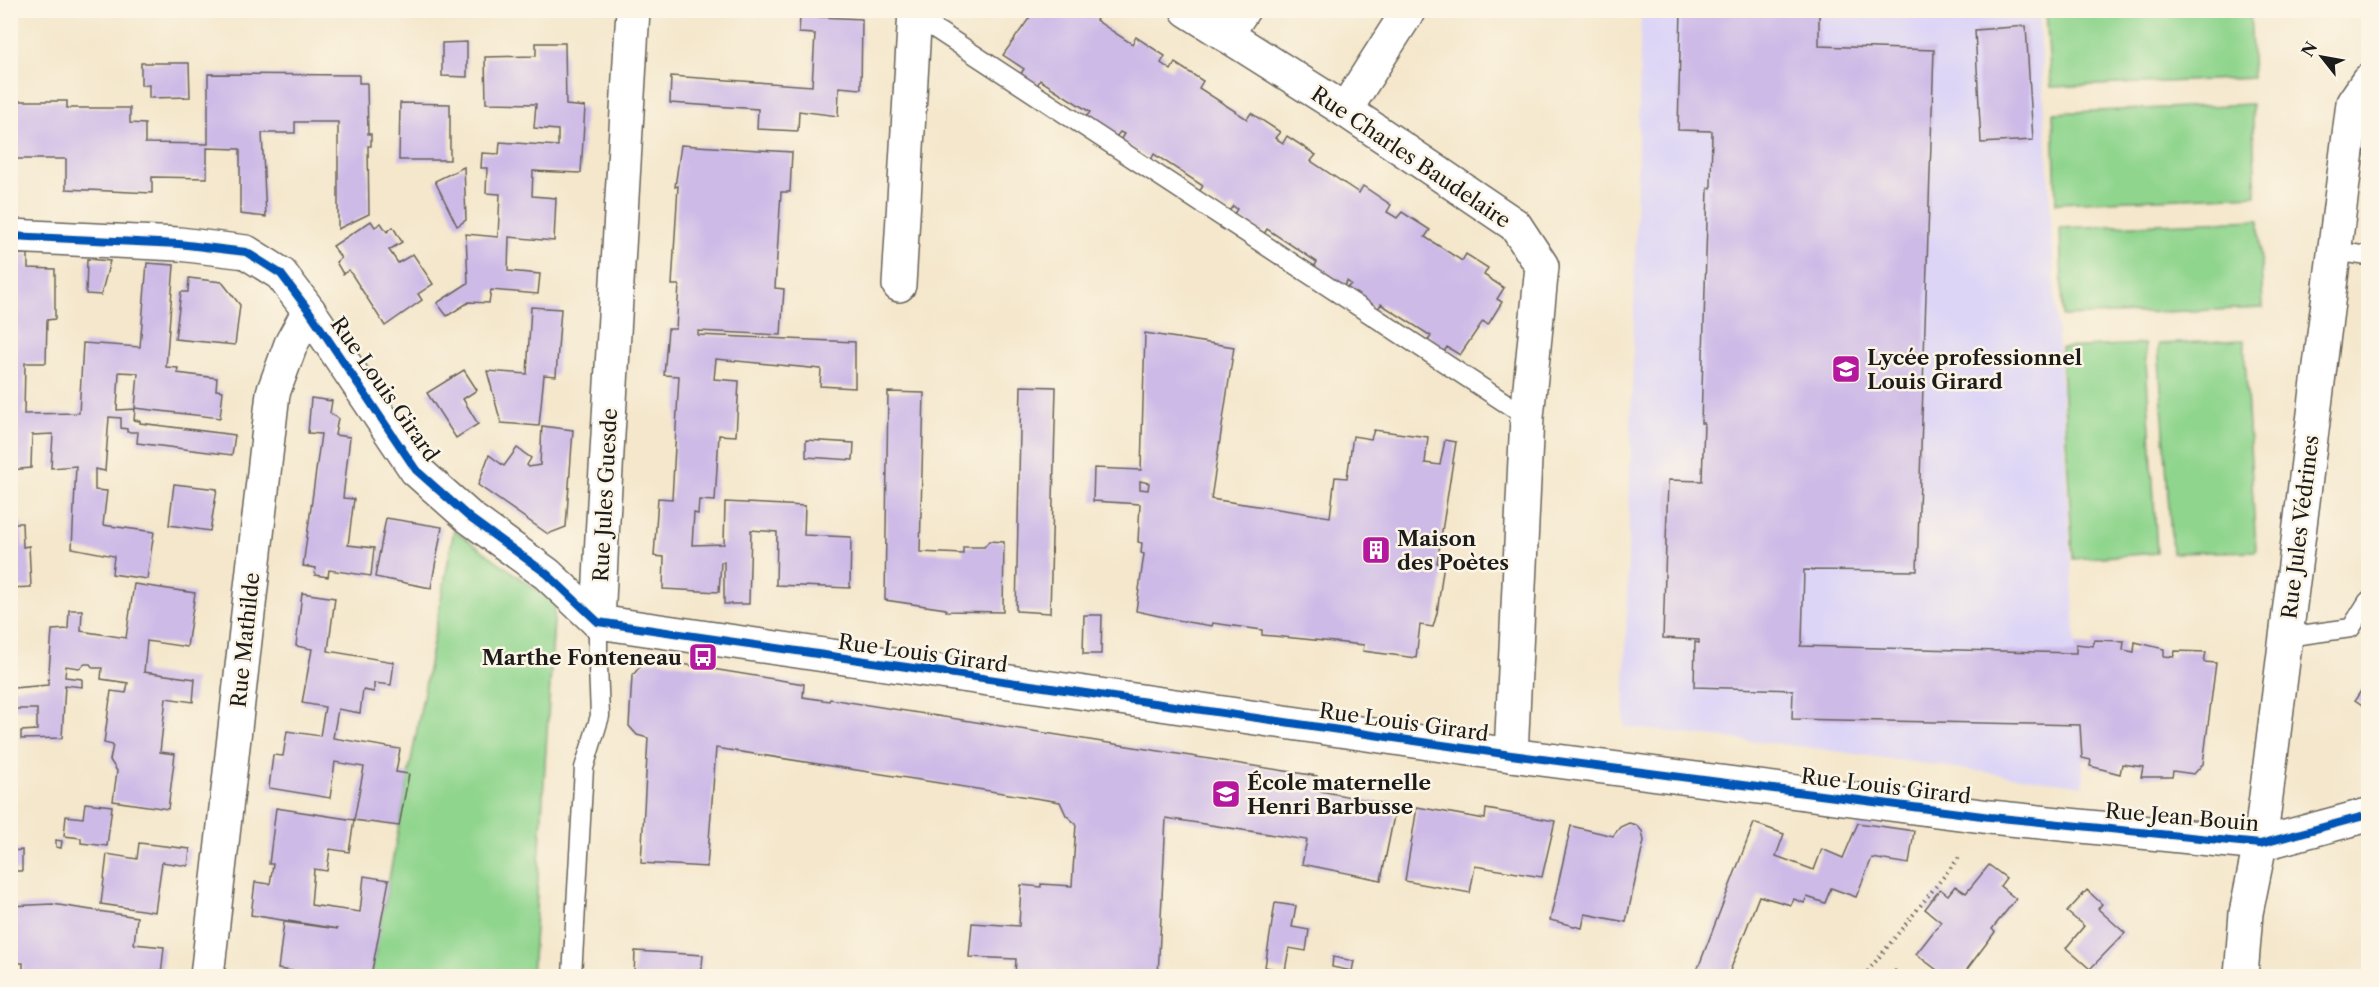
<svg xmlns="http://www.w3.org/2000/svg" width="2379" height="987" viewBox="0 0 2379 987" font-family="'Libre Caslon Text',serif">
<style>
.built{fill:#ddd5f6}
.green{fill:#90d58e;stroke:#567855;stroke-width:1.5}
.building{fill:#cdbae7;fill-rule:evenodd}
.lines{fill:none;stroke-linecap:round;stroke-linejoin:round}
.service-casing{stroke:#68635a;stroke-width:21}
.minor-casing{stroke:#68635a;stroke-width:36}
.tertiary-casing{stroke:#68635a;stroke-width:36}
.path{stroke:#68635a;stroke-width:4;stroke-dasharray:1.5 4.5;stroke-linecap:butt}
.service{stroke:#fff;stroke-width:18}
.minor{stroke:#fff;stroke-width:33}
.tertiary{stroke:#fff;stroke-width:33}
.cycleway-casing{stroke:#fcf5e5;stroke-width:11}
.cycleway{stroke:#0057b8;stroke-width:8}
.labels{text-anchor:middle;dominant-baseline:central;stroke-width:5;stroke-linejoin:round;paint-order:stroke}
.street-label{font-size:21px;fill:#1c1c1c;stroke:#fcf5e5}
.poi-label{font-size:21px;font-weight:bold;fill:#1c1c1c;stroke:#fcf5e5;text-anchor:start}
</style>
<rect width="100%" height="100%" fill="#fcf5e5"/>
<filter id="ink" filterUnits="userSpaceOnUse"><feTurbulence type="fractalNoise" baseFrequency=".0167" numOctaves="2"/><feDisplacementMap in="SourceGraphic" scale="12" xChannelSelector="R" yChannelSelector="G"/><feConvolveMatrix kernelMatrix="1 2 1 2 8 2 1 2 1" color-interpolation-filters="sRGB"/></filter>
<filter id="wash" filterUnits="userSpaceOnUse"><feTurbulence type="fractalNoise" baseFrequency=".008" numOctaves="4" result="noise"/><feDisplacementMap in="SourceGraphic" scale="24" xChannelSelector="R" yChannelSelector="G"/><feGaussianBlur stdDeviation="1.35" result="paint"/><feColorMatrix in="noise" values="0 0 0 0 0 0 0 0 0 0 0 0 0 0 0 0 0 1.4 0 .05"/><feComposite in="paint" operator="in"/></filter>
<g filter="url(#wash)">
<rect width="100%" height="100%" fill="#f4e7cc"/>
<path class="built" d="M1641 11H2039L2084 786 1798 746 1624 727Z"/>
<g class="green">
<path d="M2046 11H2250L2253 78 2051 87Z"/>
<path d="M2252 104 2256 195 2056 203 2053 113Z"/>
<path d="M2259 220 2263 308 2063 316 2060 228Z"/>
<path d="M2244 340 2256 551 2172 553 2158 344Z"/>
<path d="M2145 344 2157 553 2073 559 2061 348Z"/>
<path d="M454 530 555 603 532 976H371Z"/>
</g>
<g id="blocks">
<g class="building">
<path d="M1035 10H1095L1101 14 1096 20 1112 31 1132 44 1136 37 1165 56 1161 63 1171 70 1175 63 1203 81 1199 88 1247 119 1251 113 1280 132 1275 138 1283 143 1287 136 1316 155 1311 161 1359 193 1363 186 1391 205 1387 212 1397 218 1402 212 1430 230 1425 237 1462 261 1466 254 1488 268 1484 275 1504 288 1497 299 1502 302 1488 325 1483 321 1460 355 1447 347 1444 352 1428 341 1431 336 1381 304 1378 309 1347 288 1351 284 1347 281 1344 286 1314 267 1317 262 1267 229 1264 234 1234 214 1237 209 1233 206 1229 211 1199 192 1203 186 1154 154 1151 160 1120 140 1124 134 1120 132 1116 137 1086 117 1090 112 1040 80 1037 86 1020 75 1024 69 1003 55Z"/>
<path d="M1681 10H1819V46L1934 50 1917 571 1804 570 1802 642 1800 646 2076 653V644L2093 646 2094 640 2124 641 2123 650 2134 652 2135 642 2164 649V656L2174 657 2175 651 2206 652 2204 662 2216 663 2203 764 2194 774 2173 771 2172 777H2141L2143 767 2122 764 2120 774 2090 766 2091 760 2082 758 2080 725 1792 719 1793 690 1694 687 1695 642 1699 643V640L1663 638 1668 480 1702 481 1704 423H1701L1708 188H1711L1712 131 1678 130Z"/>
<path d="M800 16 862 19 861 89 839 87 838 116 799 111 798 131 757 129 758 109 670 103 671 76 812 86 815 34 799 33Z"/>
<path d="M2026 26 2033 140 1981 143 1975 30Z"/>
<path d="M467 42V77L442 76V43Z"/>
<path d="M536 43H565L566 105 585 107 581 173 533 171 532 196 556 198 554 241 509 237 508 271 540 274 538 294 491 290 489 303 469 302 447 316 437 303 468 283 466 234 498 237 500 194 486 193 487 168H481L482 153 499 154 500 142 558 146V130L534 128 536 104 486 103 485 57 536 56Z"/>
<path d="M141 63H189L190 97 149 98V85H141Z"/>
<path d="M208 74 359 75V83H367L368 134H371V146H368L369 214 338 229V122H295V133H262L266 217 240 214V149L207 148V178L152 177V193L66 189V159H10V101H67V108H130V123L145 124V143L208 144Z"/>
<path d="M400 103 450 104V160H399Z"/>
<path d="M681 145 792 152 790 192H781L775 288 784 289 781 335 698 331V335L855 342V388L820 386 821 369 716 359 714 379 739 381 736 436 719 435 715 501 699 500 698 514 694 513 692 545 724 544 725 502 805 506 804 535 851 537 850 588 776 585 777 532 751 530 749 604H724V562H721L719 592 663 589 664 557 654 556 658 498 672 499 679 376 664 375 668 329H676L679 285H672L678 186 675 187Z"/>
<path d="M464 167 466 220 457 226 435 181Z"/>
<path d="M371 221 375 227 381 223 387 232 393 227 402 242 389 250 398 263 413 254 433 284 418 294 422 300 385 326 349 270 343 274 336 262 341 258 333 246Z"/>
<path d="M10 254H28V268L55 269V319L47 320 46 363H25L24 414 79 413 83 343 140 347 147 263 174 265 166 367 178 368 177 373 217 378 216 390 223 391 220 418 135 408 138 373 119 372 117 410 135 409 134 420 140 421V423L235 435 232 455 137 443 138 432H127V429L121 428V418L109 417 105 471 95 469V490L107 491 103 525 154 532 147 579 112 574 114 556 72 548 76 466 51 468 53 434 32 435 31 468 10 470Z"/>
<path d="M87 259 110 261 101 295 86 294Z"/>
<path d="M189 278 222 282 240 305 235 345 175 339 181 292H188Z"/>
<path d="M531 307 561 309 556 376 544 375 539 426 501 423 487 371 527 374Z"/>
<path d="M1145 333 1234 347 1211 499 1330 517 1335 477 1347 478 1353 436 1371 439 1374 430 1428 437 1425 463 1440 465 1445 440 1456 442 1437 563H1444L1437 613 1433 627 1420 625 1416 658 1363 651 1364 645 1262 635V630L1213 623 1212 626 1187 622 1136 611 1144 554 1141 553 1142 543 1138 542 1140 504 1093 501 1094 468 1141 470ZM1140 481 1149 483 1148 490 1140 489Z"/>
<path d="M464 370 477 390 463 399 478 424 456 438 427 393Z"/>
<path d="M1021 386 1056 387 1050 613 1016 611Z"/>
<path d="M888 392 924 393 920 552 963 554V547H984L989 541 1004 542 1003 612 946 611V609L885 600Z"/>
<path d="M311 398 332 401 330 413 338 418 335 435 350 437 343 498 354 499 348 545 374 548 371 576 329 570 328 577 315 575 316 568 303 566 321 434 308 433Z"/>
<path d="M542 426 573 430 566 527 548 534 478 485 489 455 504 466 517 448 531 458 527 465 529 467 540 465Z"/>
<path d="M806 440 854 443 853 460 806 457Z"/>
<path d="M174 484 217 489 210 531 169 525Z"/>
<path d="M386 518 442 527 431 588 375 577Z"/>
<path d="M10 523H22L23 547 29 546 31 587 10 588Z"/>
<path d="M134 584 195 593 187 647 147 641 144 672 195 679 193 702 166 698 160 752 175 754 168 809 113 801 117 771 110 760 113 745 104 743 111 691 126 693 128 683 101 679 102 668H93L90 664H85L79 668 66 666 65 677 82 679V687L65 685 62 738 21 739V731L37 730V709H14L13 688 48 685 52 630 68 629 69 610H82L81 631 126 638Z"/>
<path d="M302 593 335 598 328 651 394 662 391 685 374 683V692L363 690 360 713 338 709 333 738 400 749 396 772 409 774 399 826 354 820 364 767 335 762 330 798 269 788 273 755 283 756 287 731 320 736 325 707 302 703 312 649 296 646Z"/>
<path d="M1084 615H1102L1101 654H1083Z"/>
<path d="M657 660 804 684 803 697 829 701 830 699 1317 776 1315 790 1396 806 1381 880 1302 864 1307 840 1166 818 1158 976H1015L1016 959 969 957 972 923 1019 926 1021 885 1041 887V884L1072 886 1076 824 1066 815 1060 802 716 748 707 867 641 863 648 738 637 735 629 726 632 676 643 663Z"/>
<path d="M2368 680V709L2355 700Z"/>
<path d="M85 803 112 806 107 846 81 843V838L64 836 66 816 83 818Z"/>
<path d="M1417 807 1485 819 1486 809 1555 821 1542 877 1475 866 1470 893 1405 881Z"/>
<path d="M276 808 354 820 349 852 330 849 327 871 314 869 311 905 360 912 364 876 389 880 371 976H328L278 969 284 922 338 929 251 915 255 882 270 884 273 864H269Z"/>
<path d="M1629 823 1636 825 1642 831 1644 841 1626 922 1585 914 1582 928 1550 920 1571 826 1613 836 1620 827Z"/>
<path d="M1754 823 1784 834 1776 856 1814 870 1822 849 1843 858 1858 823 1914 831 1909 864 1872 858 1856 897 1831 888 1825 903 1807 897 1804 903 1794 899 1791 905 1759 896 1728 976H1695Z"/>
<path d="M56 840 62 841 61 848 56 847Z"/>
<path d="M139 843 190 849 188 866 162 862 155 912 101 904 107 854 137 859Z"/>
<path d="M22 850V871H10V851Z"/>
<path d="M1989 865 2006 878 2000 886 2016 899 1992 929 1995 932 1962 976H1945L1916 954 1941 922 1925 909 1940 889 1948 895 1955 886 1966 893Z"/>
<path d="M2087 890 2102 904 2098 909 2125 933 2090 969 2066 948 2084 926 2067 912Z"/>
<path d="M1275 903 1296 906 1292 927 1309 930 1306 951 1289 948 1285 971 1265 967Z"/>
<path d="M52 904 137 917 134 944 164 947 161 975 23 976V963H10V906Z"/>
<path d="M635 951 703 955 701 976H634Z"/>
<path d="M1333 957 1354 961 1352 971 1332 967Z"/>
<path d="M1895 970 1903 976H1890Z"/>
</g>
</g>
</g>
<g filter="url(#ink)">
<use href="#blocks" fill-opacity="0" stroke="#68635a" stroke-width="1.5"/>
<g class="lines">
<g class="service-casing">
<g id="service">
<path d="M914 15 1527 417"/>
<path d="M2334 251 2368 256"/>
<path d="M2286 637 2351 628 2368 601"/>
<path d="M572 976 584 768 600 716 598 665V622"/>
</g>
</g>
<g class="minor-casing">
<g id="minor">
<path d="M1187 10 1345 110 1515 225 1542 266 1527 417 1511 755"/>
<path d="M1226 35 1243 10"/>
<path d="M1345 110 1409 10"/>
<path d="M10 236 179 244 246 252 281 274 309 311 416 470 470 518 547 574 598 622 1511 755 1990 817 2260 844 2368 815"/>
<path d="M899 285 915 10"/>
<path d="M207 976 273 393 291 344 309 311"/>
</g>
</g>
<g class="tertiary-casing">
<g id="tertiary">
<path d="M598 622 602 537 633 10"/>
<path d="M2241 976 2246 913 2260 844 2353 103 2368 81"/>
</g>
</g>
<path class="path" d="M1864 976 1961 855"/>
<use href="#service" class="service"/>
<use href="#minor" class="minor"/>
<use href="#tertiary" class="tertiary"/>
<g class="cycleway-casing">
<path id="cycleway" d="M10 236 179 244 246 252 281 274 309 311 416 470 470 518 547 574 598 622 1511 755 1990 817 2260 844 2368 815"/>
</g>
<use href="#cycleway" class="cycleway"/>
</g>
</g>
<defs>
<g id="school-square" transform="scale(1.5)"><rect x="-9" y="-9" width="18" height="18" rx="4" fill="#b5179e" stroke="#fcf5e5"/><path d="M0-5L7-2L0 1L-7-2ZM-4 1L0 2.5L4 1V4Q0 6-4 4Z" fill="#fff"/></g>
<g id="building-square" transform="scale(1.5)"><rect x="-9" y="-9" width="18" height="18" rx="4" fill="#b5179e" stroke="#fcf5e5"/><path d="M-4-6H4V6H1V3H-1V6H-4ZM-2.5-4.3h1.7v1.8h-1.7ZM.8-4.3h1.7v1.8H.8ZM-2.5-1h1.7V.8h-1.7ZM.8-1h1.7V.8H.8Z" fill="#fff"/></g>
<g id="bus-square" transform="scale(1.5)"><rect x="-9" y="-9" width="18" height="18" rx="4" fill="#b5179e" stroke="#fcf5e5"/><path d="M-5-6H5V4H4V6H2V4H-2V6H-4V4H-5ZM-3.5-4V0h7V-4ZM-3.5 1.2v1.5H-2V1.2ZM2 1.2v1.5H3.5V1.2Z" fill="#fff"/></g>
</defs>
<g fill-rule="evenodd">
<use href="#school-square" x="1846" y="369"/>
<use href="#building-square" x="1376" y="550"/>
<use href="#bus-square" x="703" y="657"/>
<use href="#school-square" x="1226" y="794"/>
</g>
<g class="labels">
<g class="street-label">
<text transform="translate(1411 157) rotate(34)">Rue Charles Baudelaire</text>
<text transform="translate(385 389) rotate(55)">Rue Louis Girard</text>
<text transform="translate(605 495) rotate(-87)">Rue Jules Guesde</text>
<text transform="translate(2300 527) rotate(-83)">Rue Jules Védrines</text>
<text transform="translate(245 640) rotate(-84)">Rue Mathilde</text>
<text transform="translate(923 653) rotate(8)">Rue Louis Girard</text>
<text transform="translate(1404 722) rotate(8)">Rue Louis Girard</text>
<text transform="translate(1886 786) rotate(7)">Rue Louis Girard</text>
<text transform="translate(2182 817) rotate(5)">Rue Jean Bouin</text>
</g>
<g class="poi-label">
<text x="1867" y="357">Lycée professionnel<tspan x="1867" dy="24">Louis Girard</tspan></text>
<text x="1397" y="538">Maison<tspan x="1397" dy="24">des Poètes</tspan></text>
<text x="682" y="657" text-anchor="end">Marthe Fonteneau</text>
<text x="1247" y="782">École maternelle<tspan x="1247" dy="24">Henri Barbusse</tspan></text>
</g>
</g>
<rect width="2379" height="987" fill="none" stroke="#fcf5e5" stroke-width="36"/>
<g transform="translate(2322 57) rotate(301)" stroke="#fcf5e5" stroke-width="4.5" paint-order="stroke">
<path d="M0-4.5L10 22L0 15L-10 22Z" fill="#1c1c1c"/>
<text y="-9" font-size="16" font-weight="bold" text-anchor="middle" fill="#1c1c1c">N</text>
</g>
</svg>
